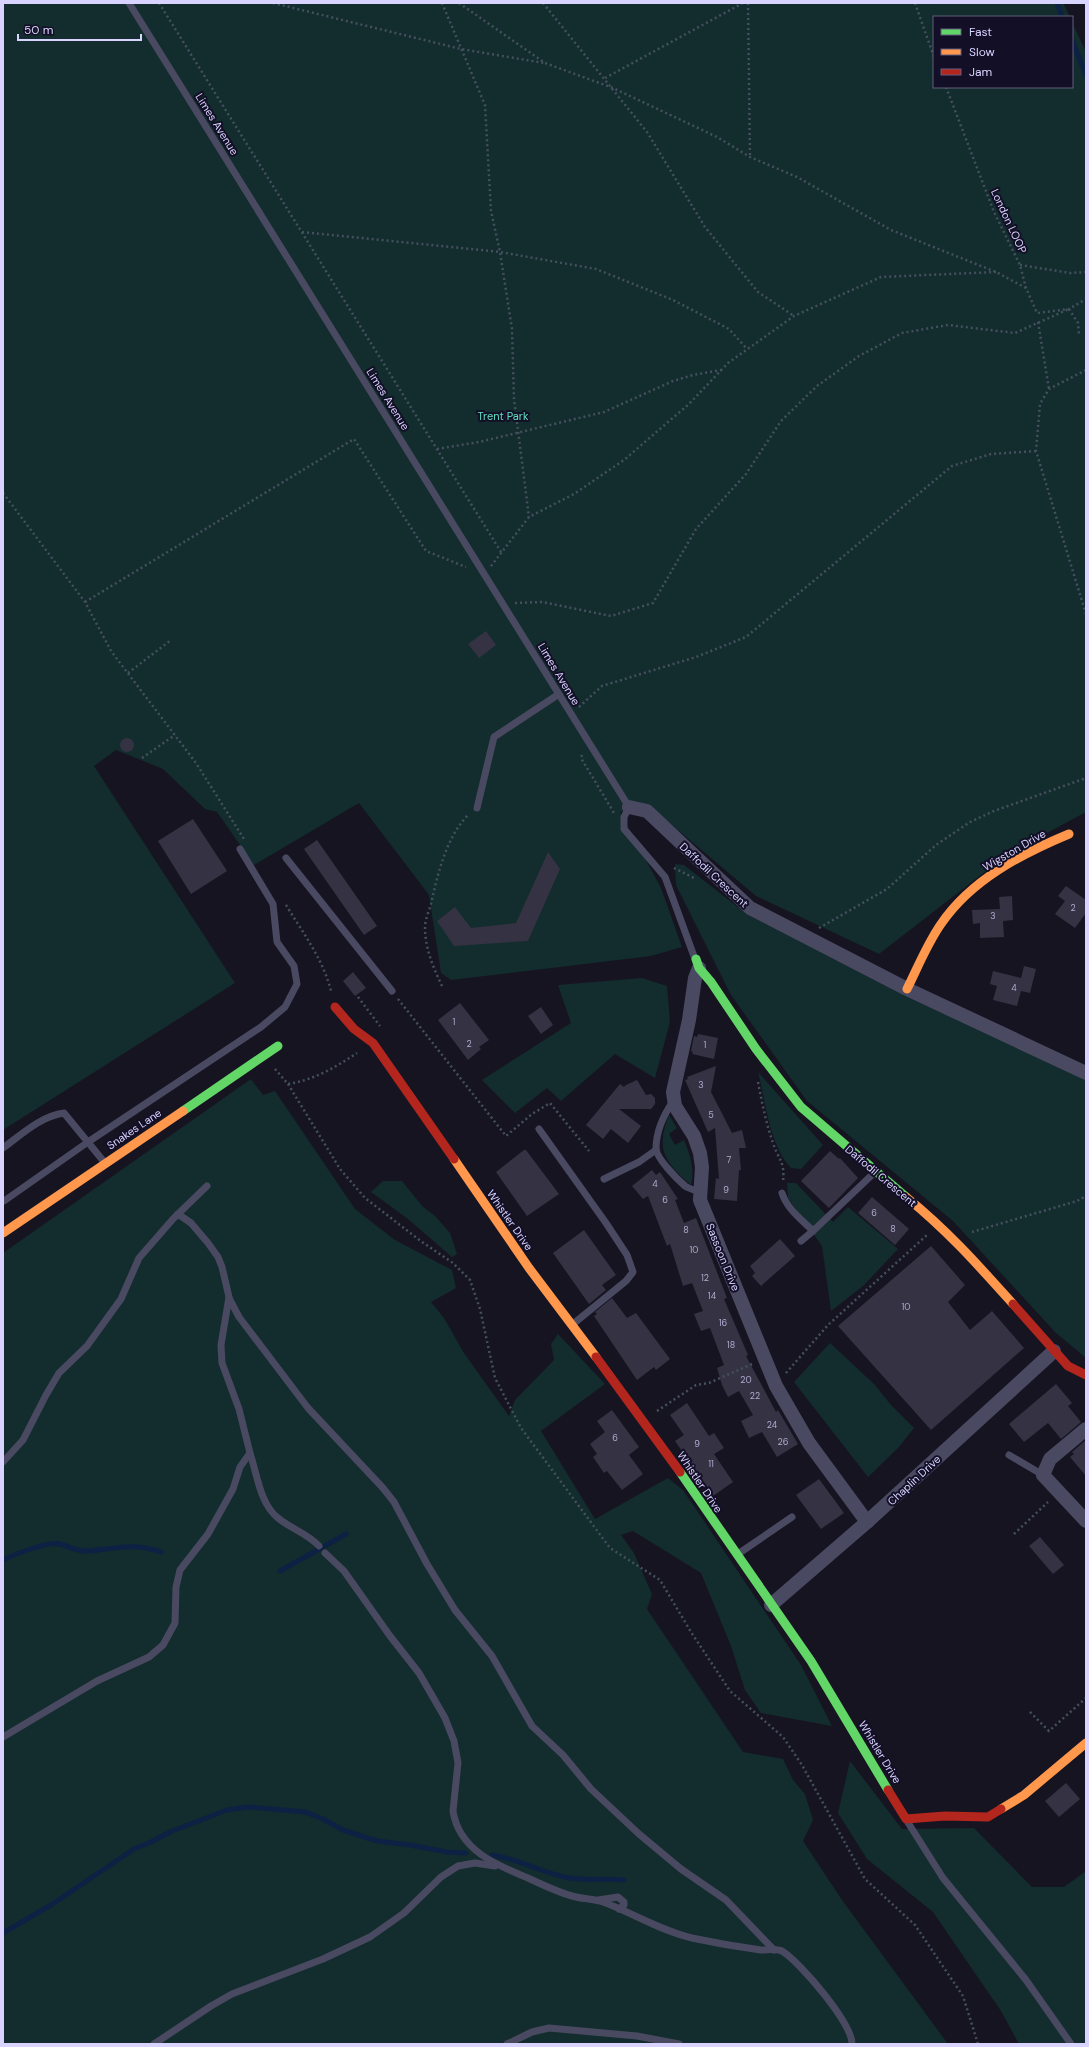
<svg xmlns="http://www.w3.org/2000/svg" width="1089" height="2047" viewBox="0 0 1089 2047" font-family="'DM Sans',sans-serif">
<style>
.green{fill:#132c2d}
.lines{fill:none;stroke-linecap:round;stroke-linejoin:round}
.stream{stroke:#0d2144;stroke-width:5}
.building{fill:#343243}
.path{stroke:#44505f;stroke-width:2.5;stroke-dasharray:2 3;stroke-linecap:butt}
.lane{stroke:#4a4962;stroke-width:7}
.street{stroke:#4a4962;stroke-width:14}
.fast{stroke:#63d668;stroke-width:9}
.slow{stroke:#ff974d;stroke-width:9}
.jam{stroke:#b3261e;stroke-width:9}
.labels{text-anchor:middle;dominant-baseline:central;stroke-width:4;stroke-linejoin:round;paint-order:stroke}
.number-label{font-size:9px;fill:#b0acd0}
.street-label{font-size:11px;fill:#d9d4ff;stroke:#130f26}
.park-label{font-size:11px;fill:#5fe0c0;stroke:#130f26}
</style>
<rect width="100%" height="100%" fill="#161421"/>
<g class="green">
<path d="M3 3H1063L1070 17H934V87H1072V22L1086 52V812L1008 854 879 954 756 896 647 804 620 812 661 888 682 947 651 956 451 980 441 973 429 895 359 803 254 865 217 812 205 809 163 769 116 750 94 766 235 983 3 1130Z"/>
<path d="M675 864 684 865 748 915 1086 1080V1358L1055 1332 953 1221 807 1101 731 995 676 885Z"/>
<path d="M642 978 667 986 670 1022 655 1078 615 1054 561 1101 547 1088 515 1113 482 1080 571 1023 558 985Z"/>
<path d="M758 1072 823 1145 801 1169 791 1168C769 1144 766 1103 758 1072Z"/>
<path d="M251 1079 263 1095 275 1091 355 1209 395 1240 452 1270 456 1288 431 1302 444 1318 464 1353 509 1416 515 1400 554 1360 551 1344 558 1334 605 1384 541 1431 595 1519 668 1478 683 1490 801 1665 832 1726 761 1713 745 1690 731 1646 701 1573 633 1531 621 1535 634 1553 652 1594 647 1609 743 1752 783 1759 793 1780 805 1794 813 1820 803 1841 842 1900 948 2044H3V1253Z"/>
<path d="M669 1115 677 1128 669 1134 675 1145 684 1140C690 1155 695 1169 691 1185 665 1163 655 1149 669 1115Z"/>
<path d="M383 1181H402L423 1207 435 1216 450 1233 457 1254 452 1257 408 1219 371 1192Z"/>
<path d="M787 1183H796L833 1222 848 1207 898 1249 863 1286 831 1311 822 1246 788 1198Z"/>
<path d="M830 1343 874 1384 891 1405 914 1428 898 1448 868 1477 794 1382Z"/>
<path d="M850 1761 902 1829 974 1828 1032 1887H1064L1086 1871V2044H1019L1001 2011 933 1912 867 1859 838 1813Z"/>
</g>
<g class="lines">
<g class="stream">
<path d="M1057 3 1062 17"/>
<path d="M1072 40 1086 75"/>
<path d="M3 1560C13 1555 48 1541 59 1544 70 1546 77 1552 88 1551 116 1549 133 1542 161 1552"/>
<path d="M280 1571 346 1534"/>
<path d="M492 1855C519 1859 542 1873 569 1878 587 1881 606 1878 624 1880"/>
<path d="M3 1933 51 1905 134 1849 151 1842 172 1831 227 1810 249 1807 305 1812 323 1819 343 1830 377 1841 410 1845 447 1852 466 1853"/>
</g>
</g>
<g class="building">
<path d="M486 631 496 645 479 658 468 644Z"/>
<circle cx="127" cy="745" r="7"/>
<path d="M193 819 227 871 191 894 158 841Z"/>
<path d="M317 840 377 926 364 935 304 849Z"/>
<path d="M548 852 560 869 528 941 454 946 437 921 455 907 471 928 516 923Z"/>
<path d="M1066 886 1086 900V913L1075 928 1055 914 1065 901 1058 896Z"/>
<path d="M1012 896 1013 920 1003 921 1004 937 980 938V923L973 924 972 910 1000 909 999 897Z"/>
<path d="M1024 966 1036 969 1030 993 1021 991 1017 1006 993 1000 997 986 990 984 993 971 1021 978Z"/>
<path d="M353 972 366 988 355 996 343 981Z"/>
<path d="M460 1003 489 1040 479 1047 481 1049 468 1060 438 1020Z"/>
<path d="M541 1007 553 1025 541 1034 528 1016Z"/>
<path d="M698 1034 718 1038 714 1059 692 1054 693 1052 691 1051 694 1036 697 1037Z"/>
<path d="M716 1066 711 1092 732 1133 742 1130 746 1148H739L741 1170H739L737 1201 714 1199 716 1178 719 1179 715 1128 708 1132 685 1080 688 1079 687 1077Z"/>
<path d="M637 1080 646 1095 651 1094 655 1098V1104L651 1109H619L641 1126 628 1143 611 1129 603 1139 586 1125 620 1084 624 1087 626 1085Z"/>
<path d="M524 1150H526L559 1194 527 1216 496 1172Z"/>
<path d="M830 1151 839 1159 840 1158 858 1178 829 1208 801 1181Z"/>
<path d="M652 1170 656 1175 660 1172 678 1199 675 1200 684 1223 696 1218 727 1298 724 1299 748 1355 746 1356 776 1412 778 1410 798 1444 777 1457 762 1432 749 1438 741 1421 753 1415 739 1391 728 1397 722 1385 717 1368 724 1365 710 1328 701 1331 694 1314 703 1311 692 1283 683 1286 670 1244 667 1246 648 1196 643 1199 632 1186Z"/>
<path d="M872 1197 909 1229 895 1245 858 1213Z"/>
<path d="M584 1230 616 1275 602 1285 606 1290 589 1304 553 1253Z"/>
<path d="M780 1239 795 1256 761 1286 752 1276 755 1273 750 1266Z"/>
<path d="M931 1246 965 1285 948 1302 970 1330 992 1311 1024 1348 931 1430 838 1326Z"/>
<path d="M612 1298 627 1318 636 1313 670 1359 656 1370 654 1367 637 1380 594 1316 597 1314 595 1312Z"/>
<path d="M1056 1384 1072 1403 1068 1406 1081 1422 1061 1439 1048 1423 1024 1442 1009 1424Z"/>
<path d="M687 1403 709 1436 714 1433 724 1448 714 1454 733 1482 713 1496 675 1441 684 1435 670 1415Z"/>
<path d="M612 1410 639 1447 629 1455 643 1474 622 1490 607 1471 604 1473 593 1457 597 1454 590 1444 605 1432 597 1421Z"/>
<path d="M1086 1440V1476L1070 1457 1074 1454 1072 1452Z"/>
<path d="M819 1479 844 1513 821 1529 796 1495Z"/>
<path d="M1040 1537 1064 1565 1053 1574 1029 1546Z"/>
<path d="M1066 1783 1080 1799 1059 1817 1045 1801Z"/>
</g>
<g class="lines">
<g class="path">
<path d="M159 3 501 552"/>
<path d="M273 3 461 49 544 63"/>
<path d="M442 3 485 105 491 211 500 252 512 329 514 399 529 517"/>
<path d="M459 3 545 63 613 88 717 137 750 157 797 177 891 230 996 272 1026 288"/>
<path d="M543 3 647 132 705 227 758 292 794 316"/>
<path d="M748 3 750 157"/>
<path d="M915 3 934 57"/>
<path d="M605 78 743 3"/>
<path d="M946 87 994 212 1020 265 1026 288 1037 313 1069 309 1086 299"/>
<path d="M302 232 500 252 596 269 673 300 729 329 747 349"/>
<path d="M1020 265 1070 273 1086 272"/>
<path d="M1069 309 1078 323 1079 335"/>
<path d="M1038 322 1049 389"/>
<path d="M1086 370 1049 389 1040 404 1036 451 1086 614"/>
<path d="M437 449 479 442 604 412 673 381 693 375 721 370"/>
<path d="M3 493 85 602 111 651 196 763 244 839"/>
<path d="M491 566 529 517 574 494 624 460 689 404 728 363 794 316 881 277 996 272"/>
<path d="M85 602 354 439 426 551 466 567"/>
<path d="M515 603 542 602 611 616 653 603 696 529 746 474 781 421 817 386 859 356 902 333 948 325 1015 333 1069 309"/>
<path d="M128 673 171 640"/>
<path d="M579 707 602 686 696 657 746 637 952 466 991 454 1036 451"/>
<path d="M582 755 581 758 614 813"/>
<path d="M142 758 175 735"/>
<path d="M674 868 696 879"/>
<path d="M286 905C303 933 323 959 331 991"/>
<path d="M819 928 887 889 936 845 970 822 994 811 1086 778"/>
<path d="M442 986C433 967 425 948 425 927 425 920 429 911 431 904 438 873 446 838 468 815"/>
<path d="M358 997 380 1026"/>
<path d="M398 999 506 1136 532 1114 550 1103 589 1151"/>
<path d="M275 1069 288 1084C314 1080 336 1067 357 1053"/>
<path d="M758 1082C762 1103 766 1123 773 1143 779 1161 785 1161 783 1182"/>
<path d="M288 1084 340 1169 365 1198 422 1242 453 1263 470 1280 480 1309 495 1378 521 1428 610 1548 660 1580 691 1632 730 1691 783 1737 802 1765 865 1879 915 1925 963 1996 978 2044"/>
<path d="M972 1232 1077 1201 1086 1196"/>
<path d="M786 1373 828 1325 927 1235"/>
<path d="M657 1411 696 1385 709 1383 752 1364"/>
<path d="M1014 1534 1048 1502"/>
<path d="M1030 1712 1049 1731 1086 1698"/>
</g>
<g class="lane">
<path d="M129 3 629 807 624 817V829L665 877 695 959"/>
<path d="M477 808 494 737 559 694"/>
<path d="M286 858 392 991"/>
<path d="M674 1100C664 1114 656 1132 656 1149 657 1159 677 1179 685 1186 689 1189 695 1190 700 1192"/>
<path d="M539 1129 606 1223 627 1255 633 1272 626 1281 573 1324"/>
<path d="M3 1148C22 1134 41 1116 64 1113L105 1163"/>
<path d="M604 1179 639 1162 656 1150"/>
<path d="M782 1193C787 1209 802 1220 813 1231"/>
<path d="M4 1201 88 1142 261 1027 285 1007 297 984 294 966 277 942 273 904 240 849"/>
<path d="M178 1214 207 1186"/>
<path d="M801 1241 813 1231 875 1172"/>
<path d="M229 1298 239 1317 308 1408 383 1488 394 1502 427 1564 455 1610 492 1656 532 1726 563 1755 591 1789 639 1834 681 1869 726 1900 774 1950"/>
<path d="M250 1453C257 1474 260 1504 278 1518 291 1529 307 1533 319 1546"/>
<path d="M1009 1455 1043 1475"/>
<path d="M3 1462 23 1440 46 1395 59 1373 87 1346 121 1299 139 1258 173 1219 178 1214 191 1223 208 1243 218 1257 222 1267 229 1297 221 1345 222 1363 239 1409 250 1453 240 1467 233 1489 208 1534 180 1570 176 1587 175 1623 163 1645 149 1657 97 1681 3 1737"/>
<path d="M325 1553 344 1571 390 1636 419 1673 445 1718 454 1741 458 1763 453 1811C459 1850 496 1865 528 1878 543 1885 559 1893 576 1897 585 1899 594 1899 603 1902 633 1913 661 1931 692 1938 715 1943 738 1947 761 1950 768 1950 776 1948 782 1951 800 1962 852 2023 852 2044"/>
<path d="M738 1554 792 1517"/>
<path d="M907 1821 943 1878 1026 1980 1071 2044"/>
<path d="M598 1900 618 1897 624 1902V1905L619 1909"/>
<path d="M154 2044 211 2006 232 1994 323 1959 370 1937 404 1913 441 1877 458 1866 475 1863 495 1866"/>
<path d="M507 2044 532 2032 549 2028 637 2036 679 2044"/>
</g>
<g class="street">
<path d="M629 807 647 811 750 908 907 989 1086 1073"/>
<path d="M699 968 695 978 689 1020 673 1092 675 1106 694 1136 700 1153 702 1167 700 1200 776 1386 809 1443 867 1522"/>
<path d="M1086 1429 1050 1459 1043 1475 1086 1521"/>
<path d="M771 1605 867 1522 1054 1351"/>
</g>
<g class="fast">
<path d="M696 959 699 968 711 982 756 1049 801 1107 906 1197"/>
<path d="M183 1111 278 1046"/>
<path d="M680 1472 811 1661 888 1790"/>
</g>
<g class="slow">
<path d="M907 989C918 967 927 944 941 924 971 880 1021 854 1069 834"/>
<path d="M454 1159 529 1268 596 1357"/>
<path d="M906 1197C947 1230 978 1265 1013 1304"/>
<path d="M3 1233 183 1111"/>
<path d="M1001 1809 1024 1795 1086 1743"/>
</g>
<g class="jam">
<path d="M335 1007 354 1029 373 1043 454 1159"/>
<path d="M1013 1304 1068 1366 1086 1375"/>
<path d="M596 1357 680 1472"/>
<path d="M888 1790 906 1819 945 1816 988 1817 1001 1809"/>
</g>
</g>
<g class="labels">
<g class="number-label">
<text x="1073" y="908">2</text>
<text x="993" y="916">3</text>
<text x="1014" y="988">4</text>
<text x="454" y="1022">1</text>
<text x="469" y="1044">2</text>
<text x="705" y="1045">1</text>
<text x="701" y="1085">3</text>
<text x="711" y="1115">5</text>
<text x="729" y="1160">7</text>
<text x="655" y="1184">4</text>
<text x="726" y="1190">9</text>
<text x="665" y="1200">6</text>
<text x="874" y="1213">6</text>
<text x="893" y="1229">8</text>
<text x="686" y="1230">8</text>
<text x="694" y="1250">10</text>
<text x="705" y="1278">12</text>
<text x="712" y="1296">14</text>
<text x="906" y="1307">10</text>
<text x="723" y="1323">16</text>
<text x="731" y="1345">18</text>
<text x="746" y="1380">20</text>
<text x="755" y="1396">22</text>
<text x="772" y="1425">24</text>
<text x="615" y="1438">6</text>
<text x="783" y="1442">26</text>
<text x="697" y="1444">9</text>
<text x="711" y="1464">11</text>
</g>
<g class="street-label">
<text transform="translate(217 124) rotate(58)">Limes Avenue</text>
<text transform="translate(1009 221) rotate(65)">London LOOP</text>
<text transform="translate(388 399) rotate(58)">Limes Avenue</text>
<text transform="translate(559 674) rotate(59)">Limes Avenue</text>
<text transform="translate(1014 850) rotate(-30)">Wigston Drive</text>
<text transform="translate(714 875) rotate(43)">Daffodil Crescent</text>
<text transform="translate(134 1129) rotate(-34)">Snakes Lane</text>
<text transform="translate(881 1176) rotate(40)">Daffodil Crescent</text>
<text transform="translate(510 1220) rotate(55)">Whistler Drive</text>
<text transform="translate(723 1257) rotate(68)">Sassoon Drive</text>
<text transform="translate(914 1480) rotate(-43)">Chaplin Drive</text>
<text transform="translate(700 1482) rotate(56)">Whistler Drive</text>
<text transform="translate(880 1752) rotate(59)">Whistler Drive</text>
</g>
<g class="park-label">
<text x="503" y="416">Trent Park</text>
</g>
</g>
<rect width="1089" height="2047" fill="none" stroke="#d9d4ff" stroke-width="8"/>
<rect x="933" y="16" width="140" height="72" fill="#130f26" stroke="#625e7d"/>
<rect x="941" y="29" width="20" height="6" fill="#63d668" stroke="#625e7d"/>
<text x="969" y="36" font-size="12" fill="#d9d4ff">Fast</text>
<rect x="941" y="49" width="20" height="6" fill="#ff974d" stroke="#625e7d"/>
<text x="969" y="56" font-size="12" fill="#d9d4ff">Slow</text>
<rect x="941" y="69" width="20" height="6" fill="#b3261e" stroke="#625e7d"/>
<text x="969" y="76" font-size="12" fill="#d9d4ff">Jam</text>
<path d="M18 34v6h123v-6" fill="none" stroke="#d9d4ff" stroke-width="2"/>
<text x="24" y="34" font-size="12" fill="#d9d4ff" stroke="#130f26" stroke-width="3" paint-order="stroke">50 m</text>
</svg>
